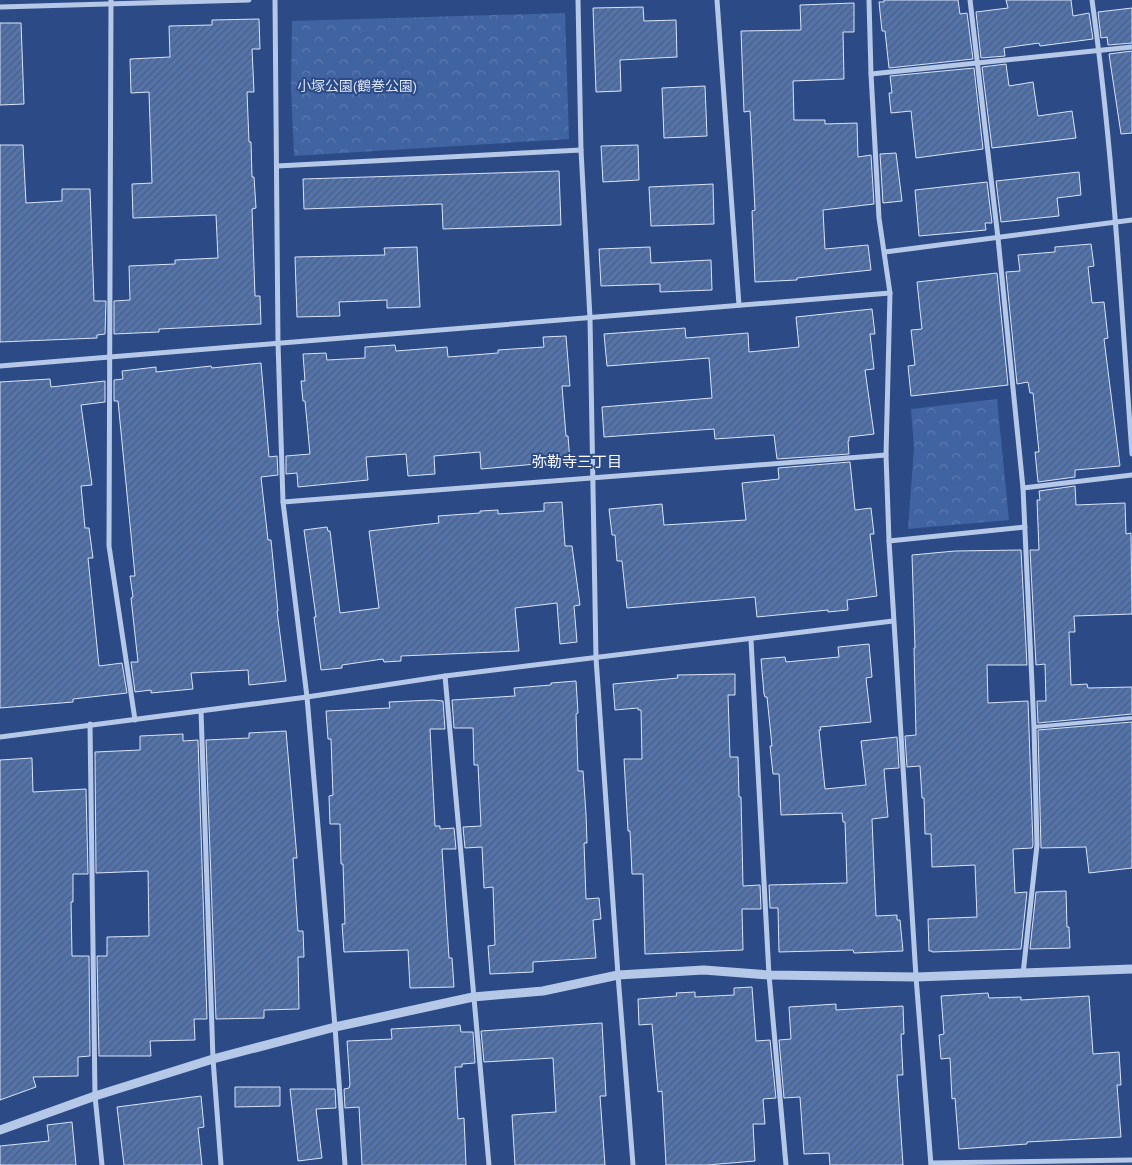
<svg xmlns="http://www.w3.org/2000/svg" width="1132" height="1165" viewBox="0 0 1132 1165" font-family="'PT Sans','Noto Sans JP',sans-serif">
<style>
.park{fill:url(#park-crowns)}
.building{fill:url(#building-hatch);stroke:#d9e4f6}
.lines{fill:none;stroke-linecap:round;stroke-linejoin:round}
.service{stroke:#b6c8e7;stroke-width:4}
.minor{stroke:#b6c8e7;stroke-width:5}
.tertiary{stroke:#b6c8e7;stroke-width:9}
.labels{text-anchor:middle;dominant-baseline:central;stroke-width:4;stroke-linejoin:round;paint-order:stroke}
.park-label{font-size:14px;fill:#d9e4f6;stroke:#2b4a86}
.neighbourhood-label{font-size:15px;fill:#fff;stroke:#2b4a86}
</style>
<defs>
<pattern id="park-crowns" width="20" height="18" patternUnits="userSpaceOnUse" patternTransform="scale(1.25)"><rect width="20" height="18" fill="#4063a2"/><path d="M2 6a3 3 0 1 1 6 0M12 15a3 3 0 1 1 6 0" fill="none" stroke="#5d7ab0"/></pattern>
<pattern id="building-hatch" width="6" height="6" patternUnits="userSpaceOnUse" patternTransform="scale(1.25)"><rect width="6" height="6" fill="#5373ad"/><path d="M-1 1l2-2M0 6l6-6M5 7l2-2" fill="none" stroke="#4f5e78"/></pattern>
</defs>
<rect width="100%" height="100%" fill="#2b4a86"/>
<g class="park">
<path d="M565 13 569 139 294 156 291 89 292 21Z"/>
<path d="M997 399 1009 520 908 529 914 448 911 409Z"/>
</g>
<g class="building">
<path d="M884 0H958L960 14 967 13 973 59 889 68 885 31H882L879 2H884Z"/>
<path d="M1006 0H1071L1073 16 1089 13 1093 39 1040 46 1039 43 1004 48 1005 56 981 58 976 12 1008 8Z"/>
<path d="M854 3V32H843L844 79 793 81 794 120H825V124L857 123 858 157 871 155 874 204 823 210 825 249 868 245 871 270 797 278V280L755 282 752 211 755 210 750 111 744 112 741 31 801 30 800 5Z"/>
<path d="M643 7 644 21 676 20 677 57 620 60 621 91 596 92 593 8Z"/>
<path d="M1132 8V43L1108 45 1107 37 1101 38 1098 12Z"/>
<path d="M259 19 260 49H252L254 92H247L249 142H251L252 177H254L256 208 252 209 255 296H260L261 324 159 329V332L114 334V301L130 300 129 266 175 264V260L218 258 216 215 133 218 132 184 152 183 149 92 131 93 130 59 170 57 169 26 212 25V20Z"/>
<path d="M0 23H21L24 104 0 105Z"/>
<path d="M1132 51V133L1121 134 1109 54Z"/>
<path d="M1006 64 1009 86 1033 82 1038 116 1072 111 1076 138 992 148 982 67Z"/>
<path d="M974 68 983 149 916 158 911 111 891 113 889 93H892L890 76Z"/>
<path d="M705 86 707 136 664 138 662 88Z"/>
<path d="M0 145H23L26 203 62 201V189H90L94 301H106L105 334 97 335V338L0 342Z"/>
<path d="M638 145 639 180 603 182 601 146Z"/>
<path d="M896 153 902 201 883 203 880 154Z"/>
<path d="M559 171 561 225 443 229 442 204 304 209 303 179Z"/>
<path d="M1079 172 1081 195 1057 198 1059 216 1001 222 996 181Z"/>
<path d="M987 182 992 223H985L986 230 919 236 915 190Z"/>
<path d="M713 184 714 224 651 226 649 187Z"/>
<path d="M1091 244 1094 266 1088 267 1092 303 1104 302 1108 338 1104 339 1120 466 1075 470V477L1038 482 1035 452H1039L1033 393H1030L1028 382 1017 384 1006 272 1020 271 1018 255 1055 252V247Z"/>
<path d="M417 247 420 307 387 308V300L339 302 340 316 297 317 295 257 385 255 384 248Z"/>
<path d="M650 247 651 263 711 260 712 290 660 292V284L601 286 599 249Z"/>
<path d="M997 273 1008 385 911 396 908 366 915 365 911 330 922 329 917 282Z"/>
<path d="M872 309 875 334H870L874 369 865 370 874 434 849 437V441H848L849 454 777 459 774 435 715 439 714 429 604 437 602 407 712 398 709 358 607 366 604 334 685 328 686 338 748 333 749 352 799 347 796 317Z"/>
<path d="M566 336 570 386H562L566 436H568L570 461 481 469 480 452 434 456 435 474 408 476 406 454 366 457 368 480 298 487 297 473 286 474V456L310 454 305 401H303L301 381H305L303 354 326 353 327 360 365 358V347L395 345 396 351 447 347 448 357 498 353V350L544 347 543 337Z"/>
<path d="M261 363 269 457 277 456 278 475 261 477 268 540H271L278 611H277L286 681 249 685 248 670 191 673 193 689 151 693V690L135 692 131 662H138L131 598 133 597 130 576H135L118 401H114V380L123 379 122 371 156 367V372L211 366 212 368Z"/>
<path d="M50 379 51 387 105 381V402L81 405 92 485 81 486 85 528H89L93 558H88L99 666 122 663 127 693 73 699V702L0 708V382Z"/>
<path d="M850 462 855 510 871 508 874 534H870L877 596 847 600 848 610 828 612V610L757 617 755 597 627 608 622 561H617L615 535H612L609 509 662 504 664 525 746 520 742 483 779 479 778 468Z"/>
<path d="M1075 486 1076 505 1125 503 1126 534 1131 533 1132 614 1074 616 1075 632H1069L1071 685 1087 684 1088 688 1132 687V714L1038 723 1037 701H1046L1045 664 1036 665 1030 550H1039L1037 500H1040L1039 491Z"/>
<path d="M562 502 565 546H572L580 605 574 606 577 642 560 644 557 603 515 608 519 651 401 656V661L384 662 383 659 342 665V668L321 670 314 617H316L304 530 327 527 328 531H330L340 613 379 608 369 531 439 523 438 516 480 513V511L498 510V514L544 511V503Z"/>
<path d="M1021 550 1027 665H987L988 703 1028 701 1033 845 1032 848 1013 849 1015 893 1027 892 1021 949 932 952V951H929L928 919 977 917 975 865 932 867 931 834H925L924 798H922L920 766 907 767 905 736 916 735 914 648H915L912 555 955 551Z"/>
<path d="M869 644 872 677 866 678 871 722 820 727 821 730H819L825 789 866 785 861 741 897 737 899 768 884 769 888 817 872 819 876 916 897 915V920H900L903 951 854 953 853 950 779 952 778 908H770L769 885 847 883 845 822H843L842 813 781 815 779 774H773L770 746H772L767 697H765L764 694 761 659 785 657 786 662 839 657 838 647Z"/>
<path d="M735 674V695H728L730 757H738L739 797H741L743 886 760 885 761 909H742L743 950 645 954 643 874H632L630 831H628L624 759H642L641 710H638V708L615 710 613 684 678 678 677 675Z"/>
<path d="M576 681 578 713 576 714 578 771H583L586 814 587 843H584L586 899 599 898 601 919 593 920 596 958 533 962V972L490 974 488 946 495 945 493 887 484 888 482 847 465 848 463 827 481 826 478 765H474L473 728H454L452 700 515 696 514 688 551 685V683Z"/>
<path d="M433 700 443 701 445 729H430L435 826H440V829L454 828 456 849H442L449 958H452L454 987 410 988 408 950 344 952 342 924H345L343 864H341L340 824H330L329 796 333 795 331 739H328L326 711 390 708 389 702Z"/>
<path d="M1132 722V868L1089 873 1086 847 1041 848 1038 730Z"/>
<path d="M286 731 297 858H293L298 931H303L304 957H298L299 1009 264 1010V1018L216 1019 206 740 249 738V733Z"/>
<path d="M183 734V741L198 740 207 1019H194L195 1040 150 1041 151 1056H99L97 956H107V937L149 936 148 871 96 873 95 752 140 750V736Z"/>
<path d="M32 758 33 792 86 789 88 874H73V902H71L72 956H89L90 1056 78 1057V1076L33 1077 36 1087 0 1100V760Z"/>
<path d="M1066 891 1067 927H1069L1070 948 1030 949 1036 892Z"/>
<path d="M752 987 756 1041 770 1040 776 1098 763 1099 765 1124H753L755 1161 707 1165H666L662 1091 658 1092 652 1024 639 1025 638 999 677 996 676 993 695 992V997L734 995V988Z"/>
<path d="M988 993 989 998 1021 997V1000L1089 996 1093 1054 1119 1052 1121 1085H1117L1121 1137 1027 1142V1144L959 1149 955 1098 952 1099 950 1058 941 1059 939 1035 944 1034 941 996Z"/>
<path d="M836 1004V1010L903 1006 904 1034H901L903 1075H897L903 1165H830L829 1153 804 1154 800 1097 784 1098 779 1040 791 1039 789 1007Z"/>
<path d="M602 1023 606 1096H600L605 1165H515L512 1115 556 1112 553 1058 484 1062 481 1031Z"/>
<path d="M460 1025 461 1032H473L475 1063 462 1064V1067H455L458 1119 464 1118 466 1165H362L359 1107 345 1108 344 1089 349 1088 350 1084 347 1041 392 1039 391 1029Z"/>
<path d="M235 1087H280V1106L235 1107Z"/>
<path d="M290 1089H335L336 1108 316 1109 322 1158 298 1161Z"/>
<path d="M201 1096 204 1127 198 1128 202 1165H124L117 1107Z"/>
<path d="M72 1122 76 1165H0V1146L49 1141 47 1125Z"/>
</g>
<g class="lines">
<path class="service" d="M1034 727 1132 718"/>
<g class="minor">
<path d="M111 0 109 546 135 720"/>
<path d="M275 0 278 343 283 502 307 697 335 1027 345 1165"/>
<path d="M578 0 581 150 590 318 596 658 618 975 633 1165"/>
<path d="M717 0 739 305"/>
<path d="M869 0 871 74 879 218 890 293 886 455 889 541 916 977 931 1165"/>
<path d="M970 0 998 238 1023 488 1034 727 1037 845 1023 974"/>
<path d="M1092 0C1113 150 1121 302 1132 454"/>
<path d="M0 7 249 0"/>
<path d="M871 74 1132 47"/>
<path d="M277 166 581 150"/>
<path d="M885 252 1132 220"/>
<path d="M0 366 890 293"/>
<path d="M1023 488 1132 475"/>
<path d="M283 502 886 455"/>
<path d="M889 541 1025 527"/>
<path d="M751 640 769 975 786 1165"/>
<path d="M445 676 489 1165"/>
<path d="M201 711 213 1059 221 1165"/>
<path d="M90 724 95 1096 102 1165"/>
<path d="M0 737 307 697 445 676 893 621"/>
<path d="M931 1163 1132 1160"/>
</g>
<path class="tertiary" d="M0 1130 95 1096 213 1059 335 1027 473 997 543 991 618 975 704 970 769 975 916 977 1132 969"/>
</g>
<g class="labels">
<g class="park-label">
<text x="357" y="86">小塚公園(鶴巻公園)</text>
</g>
<g class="neighbourhood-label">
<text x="577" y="461">弥勒寺三丁目</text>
</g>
</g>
</svg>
